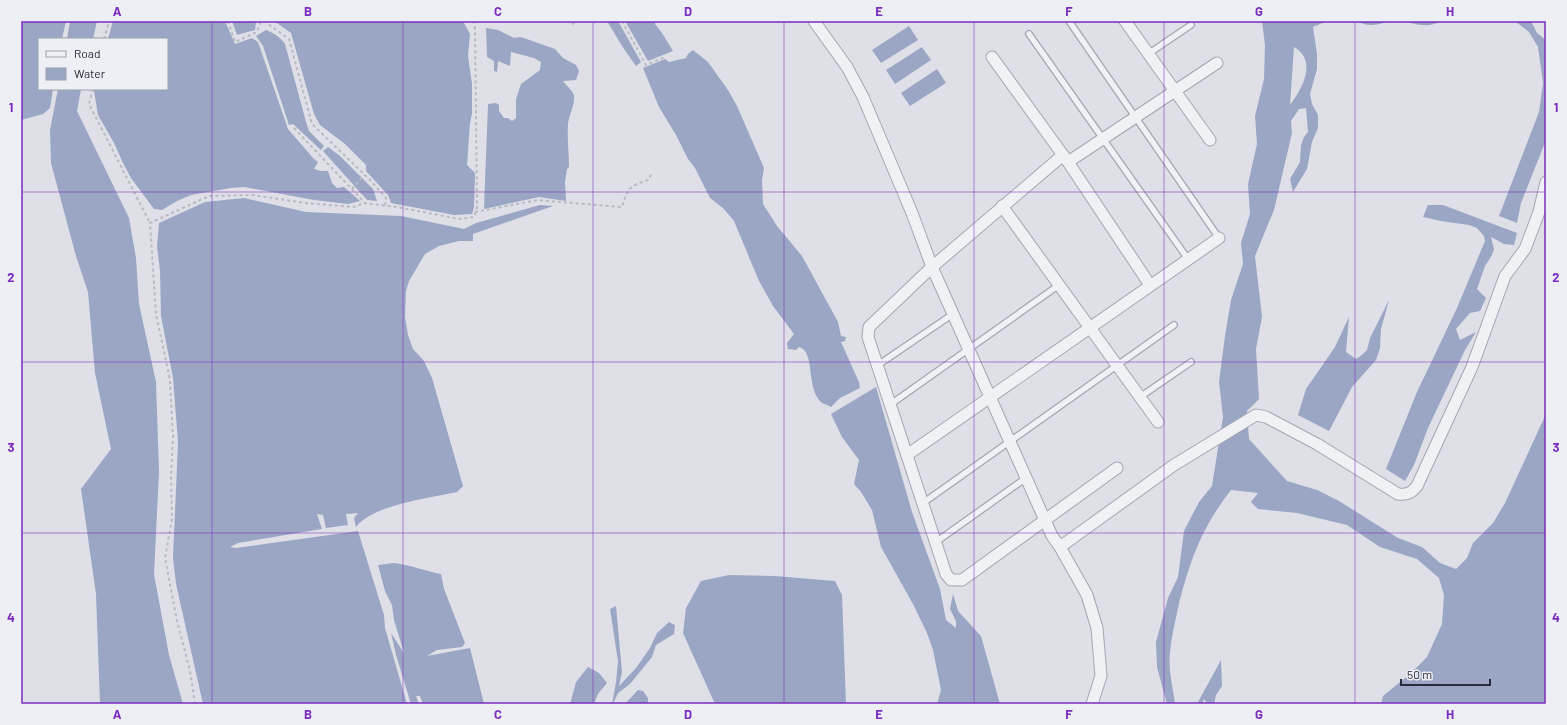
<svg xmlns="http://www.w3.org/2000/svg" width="1567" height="725" viewBox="0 0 1567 725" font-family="Barlow,sans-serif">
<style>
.water{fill:#9ba6c5;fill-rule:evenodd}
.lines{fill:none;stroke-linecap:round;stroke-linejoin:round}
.service-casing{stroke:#a4a5b0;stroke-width:8}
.minor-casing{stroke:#a4a5b0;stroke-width:13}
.path{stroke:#b8bac1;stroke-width:2;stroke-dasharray:3 3;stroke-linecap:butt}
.service{stroke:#f0f1f5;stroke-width:5.5}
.minor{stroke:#f0f1f5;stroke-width:11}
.grid{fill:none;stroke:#7b2cbf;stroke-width:1;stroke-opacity:0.55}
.neatline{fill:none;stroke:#7b2cbf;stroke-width:1.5}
.grid-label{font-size:13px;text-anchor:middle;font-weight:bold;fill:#7b2cbf}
</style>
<rect width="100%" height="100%" fill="#dedfe7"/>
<g class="water">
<path d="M21 21H66L62 39H39V89H53L50 108 43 114 21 120Z"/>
<path d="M70 21H97L93 39H67Z"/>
<path d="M113 21H225L235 44 252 38 258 42 288 129 313 158 318 162 314 169 321 171H328L332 183 337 188 344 187 360 201 348 204 314 200 244 187 231 188 191 195 177 201 162 210 154 209 131 178 123 163 114 143 98 115 94 91V89H167V39H108Z"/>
<path d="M232 21H256L255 30 237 35Z"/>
<path d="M274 21H463L470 34 468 56 472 84V114L470 123 467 165 475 173 474 207 472 214 454 215 391 203 388 195 366 171V165L345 144 320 125 314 114 291 33Z"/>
<path d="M607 21H618L641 62 636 66 622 46Z"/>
<path d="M625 21H655V24L662 33 673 51 648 61Z"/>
<path d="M1262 21H1327L1313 27 1317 54V69L1310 94 1312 104 1318 115V128L1312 142 1307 169 1293 192 1290 179 1300 162 1301 145 1304 137 1308 132 1306 108 1299 109 1291 121 1292 133 1274 210 1255 256 1262 317 1256 349 1259 399 1247 411 1249 439 1287 481 1317 490 1339 501 1398 538 1422 547 1440 563 1456 569 1467 558 1473 543 1493 523 1505 503 1546 414V704H1381L1383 696 1410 674 1427 657 1442 624 1444 595 1439 578 1417 559 1380 547 1347 525 1297 513 1258 509 1251 502 1258 493 1231 490C1202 527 1189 562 1178 608 1175 623 1171 638 1170 653 1168 670 1173 687 1175 704H1167L1157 667 1156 642 1168 598 1178 577 1184 531 1199 502 1212 486 1223 417 1219 382 1225 336 1231 300 1243 264 1241 243 1250 214 1248 184 1257 144 1255 116 1264 79 1265 45ZM1294 47C1318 61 1302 89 1290 105Z"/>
<path d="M1357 21H1441C1426 30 1413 22 1397 21 1382 21 1373 30 1357 21Z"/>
<path d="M1515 21H1531L1537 33 1546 40V140L1521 203 1517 223 1499 216 1539 112 1543 83 1538 47 1529 32Z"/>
<path d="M909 26 918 40 881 63 872 50Z"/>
<path d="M486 28 498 30 514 38 521 37 555 49 563 58 576 65 579 71 576 80 563 81C566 86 573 90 574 96 575 105 569 115 568 124 567 139 569 153 569 167L567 169 565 182 566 201 539 197 484 209 488 104 496 103 499 105V111L504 118H508L512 121 516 118V99L521 84 540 70 541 62 534 58 511 52 510 66 498 61 497 72 494 71V61L487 57Z"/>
<path d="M266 30C274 33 280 37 285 44L306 122 309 131 324 146 321 150 293 124 289 125 263 46 256 36Z"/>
<path d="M922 47 931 60 895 84 886 70Z"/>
<path d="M693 50 708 62 728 90 737 106 764 168 762 180 763 204 777 226 802 256 838 322 841 336 846 337 845 341 841 342 859 382 860 388 840 398 831 407C828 405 824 404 822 403 805 389 816 351 799 347L796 350 788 349 787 343 794 334 773 306 759 281 734 221 723 208 710 198 695 168 688 159 676 135 659 107 643 68 665 59 669 62 686 58 688 54Z"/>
<path d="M937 69 946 83 910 106 901 93Z"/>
<path d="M58 89H81L77 111 129 218 136 258 139 304 156 382 159 472 154 574 169 655 183 704H100L96 594 81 489 111 449 95 373 88 292 76 256 51 163 50 130Z"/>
<path d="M328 147 340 156 373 189 377 201 367 200 323 151Z"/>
<path d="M244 198 306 212 401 216 464 229 476 223 540 205 553 206 473 234V241H459L439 246 425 254 409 281 406 291 405 317 408 335 413 349 424 361 432 378 463 486 457 492C430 498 372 505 356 527L354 518 358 513 346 514 348 525 326 528 323 515 317 514 322 529 238 543 230 547 236 548 358 531 384 615 385 628 407 704H203L176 584 173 558 178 442 173 378 161 316 160 271 157 246 159 223 205 202Z"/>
<path d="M1428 205H1443L1517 233 1514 245 1504 244 1491 237 1494 249 1492 255 1485 266 1477 289 1486 298 1480 311 1470 313 1456 329 1460 340 1476 332 1465 350 1428 428 1414 465 1405 481 1386 469 1417 392 1457 308 1485 241 1484 236 1477 228 1469 225 1441 221 1423 217Z"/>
<path d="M1389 300 1381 329 1380 348 1376 360 1352 387 1329 431 1298 415 1306 389 1335 347 1349 317 1346 352 1356 359 1362 355 1367 350 1370 338Z"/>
<path d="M876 387 912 512 940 589 946 620 956 628V621L950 609 953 594 958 611 981 636 1000 704H937L941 690 933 650 927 633 913 604 881 547 872 510 861 492 854 484 859 460 842 437 831 414Z"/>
<path d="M394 563C411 565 425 571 441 574L444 589 465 643 462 647 437 650 427 656 470 648 484 704H423L420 696H416L419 704H411L396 655 391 633 404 653 394 620 392 605 385 591 378 565Z"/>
<path d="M729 575 775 576 835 581 842 595 846 704H715L683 633 686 608 701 581Z"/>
<path d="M616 606 622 672 619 686 636 668 650 648 657 633 669 622 675 625 674 634 656 645 652 657 630 684 618 693 613 704H612L616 682 618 661 610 609Z"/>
<path d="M1221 660 1222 686 1216 695 1214 704H1208L1204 699 1202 704H1197Z"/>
<path d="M588 667 599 673 607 683 598 694 594 704H570L576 682Z"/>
<path d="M638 690 643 691 648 698V704H625Z"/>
</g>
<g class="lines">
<g class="service-casing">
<g id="service">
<path d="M1069 21 1219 238"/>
<path d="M1029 34 1188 259"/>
<path d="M1148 54 1191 25"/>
<path d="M878 365 953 314"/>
<path d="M1140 397 1191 362"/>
<path d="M891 404 1059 285"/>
<path d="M923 503 1174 325"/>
<path d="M936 542 1026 478"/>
</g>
</g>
<g class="minor-casing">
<g id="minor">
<path d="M814 21 847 67 863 97 912 213 932 267 1052 536 1060 547 1087 595 1097 628 1101 676 1092 704"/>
<path d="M1125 21 1210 140"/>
<path d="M992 57 1068 162 1150 285"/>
<path d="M1063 155 932 267 869 327 868 337 946 574 951 580H962L1117 468"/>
<path d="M1068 162 1217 63"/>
<path d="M1002 206 1158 422"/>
<path d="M907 455 1219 238"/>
<path d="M1060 547 1174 465 1256 415 1266 417 1317 444 1398 494C1408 495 1411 493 1417 486L1472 367 1505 276 1525 249 1539 212 1546 182"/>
</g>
</g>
<g class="path">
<path d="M228 21 235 42 257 32 261 21"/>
<path d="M264 21 289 39 312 124 370 180 386 198 385 206"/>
<path d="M566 21 574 24"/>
<path d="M622 21 646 65 665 57"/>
<path d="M104 39 109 21"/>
<path d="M93 89 89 104 150 223"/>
<path d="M294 128 365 203 397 207 459 219 474 217 477 207 475 27 474 21"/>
<path d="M352 189 364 175"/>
<path d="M475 212 538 200 622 207C628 188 629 186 648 180L652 173"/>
<path d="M195 704 190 671 177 621 165 558 172 519 171 477 173 437 170 380 156 314 150 223 209 196 252 195 306 203 353 207 365 203"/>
</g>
<use href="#service" class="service"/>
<use href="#minor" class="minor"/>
</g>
<path class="grid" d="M212 21V704M403 21V704M593 21V704M784 21V704M974 21V704M1164 21V704M1355 21V704M21 192H1546M21 362H1546M21 533H1546"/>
<rect width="1567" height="725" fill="none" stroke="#edeff4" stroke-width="44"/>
<rect x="38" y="38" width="130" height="52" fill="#edeff4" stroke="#9ea1aa"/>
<rect x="46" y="51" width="20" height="6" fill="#f0f1f5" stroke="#9ea1aa"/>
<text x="74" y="58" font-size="12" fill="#282b3c">Road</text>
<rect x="46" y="68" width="20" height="12" fill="#9ba6c5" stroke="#9ea1aa"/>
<text x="74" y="78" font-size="12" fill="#282b3c">Water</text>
<path d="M1401 679v6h89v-6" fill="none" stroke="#282b3c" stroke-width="2"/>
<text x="1407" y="679" font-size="12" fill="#282b3c" stroke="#edeff4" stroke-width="3" paint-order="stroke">50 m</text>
<rect x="22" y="22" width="1523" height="681" class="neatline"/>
<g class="grid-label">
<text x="117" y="16">A</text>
<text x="308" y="16">B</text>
<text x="498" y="16">C</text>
<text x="688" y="16">D</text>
<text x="879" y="16">E</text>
<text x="1069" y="16">F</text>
<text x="1259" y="16">G</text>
<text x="1450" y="16">H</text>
<text x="11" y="112">1</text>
<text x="1556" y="112">1</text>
<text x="11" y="282">2</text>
<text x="1556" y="282">2</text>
<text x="11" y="452">3</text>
<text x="1556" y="452">3</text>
<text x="11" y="622">4</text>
<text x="1556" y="622">4</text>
<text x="117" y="719">A</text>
<text x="308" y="719">B</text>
<text x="498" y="719">C</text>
<text x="688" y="719">D</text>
<text x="879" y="719">E</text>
<text x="1069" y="719">F</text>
<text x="1259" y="719">G</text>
<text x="1450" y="719">H</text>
</g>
</svg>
